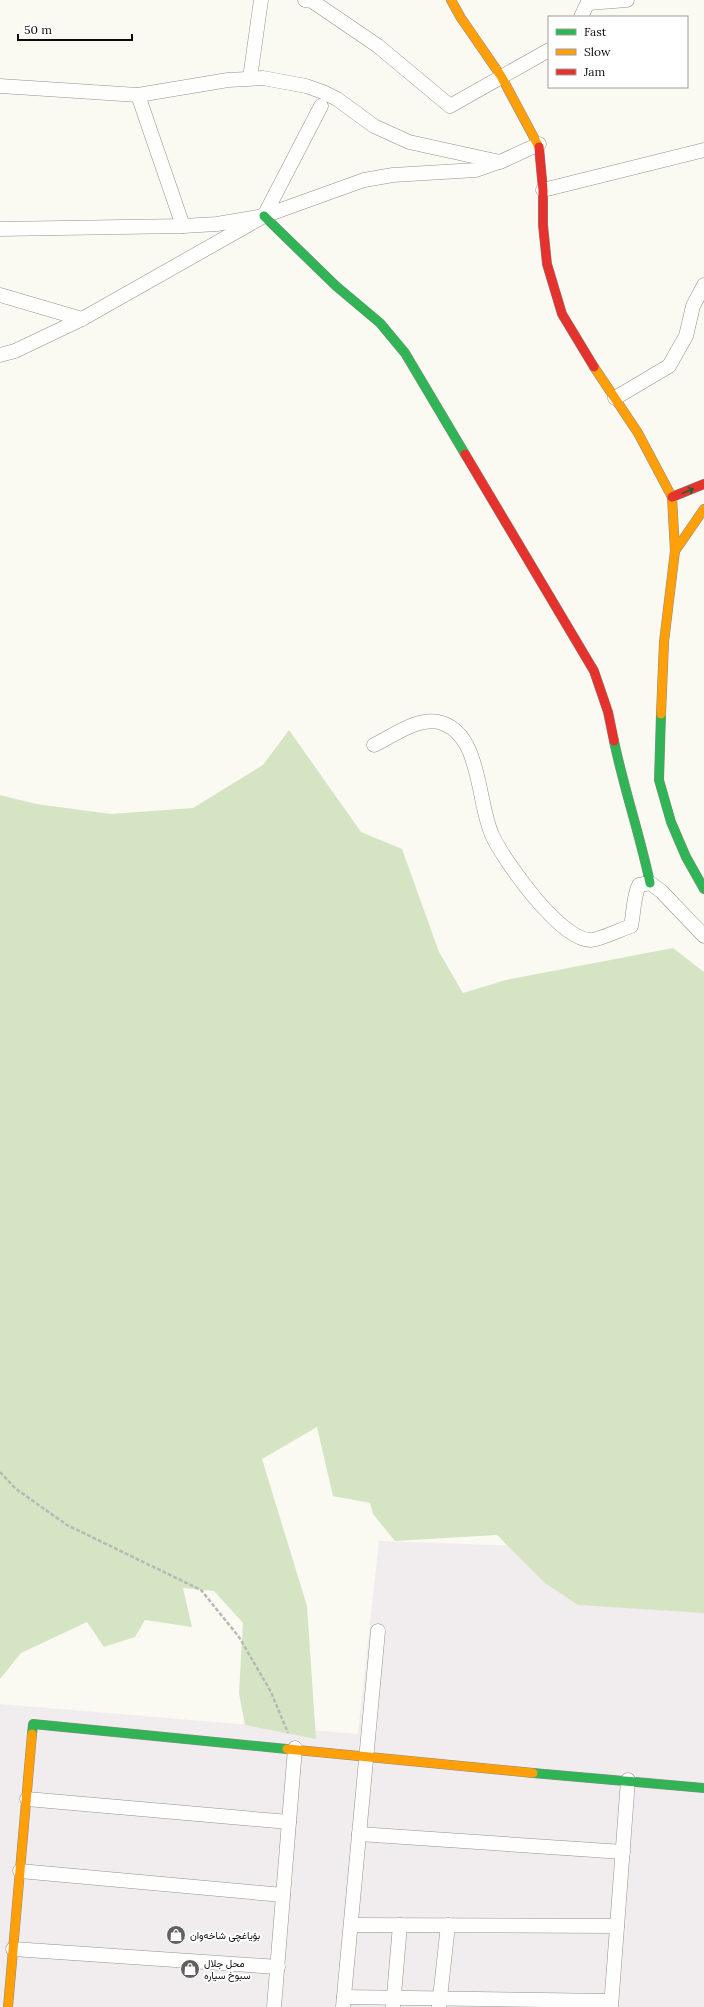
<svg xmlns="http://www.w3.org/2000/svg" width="704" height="2007" viewBox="0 0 704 2007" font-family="Lora,Vazirmatn,serif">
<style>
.industrial{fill:#f1ecee}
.forest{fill:#d5e5c3}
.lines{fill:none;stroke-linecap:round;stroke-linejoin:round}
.street-casing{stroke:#949390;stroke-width:15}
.fast-casing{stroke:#8a8a87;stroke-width:10}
.slow-casing{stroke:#8a8a87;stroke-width:10}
.jam-casing{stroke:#8a8a87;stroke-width:10}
.path{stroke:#b8b8b6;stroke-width:2.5;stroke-dasharray:4 2;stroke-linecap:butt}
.street{stroke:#fefefd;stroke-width:14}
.fast{stroke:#30b455;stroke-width:9}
.slow{stroke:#ff9f0a;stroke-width:9}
.jam{stroke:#e5322d;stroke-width:9}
.oneway{stroke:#1e6031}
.labels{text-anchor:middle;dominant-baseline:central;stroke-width:4;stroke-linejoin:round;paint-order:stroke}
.poi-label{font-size:10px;fill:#0d0d0d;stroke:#fff;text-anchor:start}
</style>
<rect width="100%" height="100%" fill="#faf9f2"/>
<path class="industrial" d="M379 1541 704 1552V2007H0V1704L358 1734Z"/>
<path class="forest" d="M289 730 361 832 402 849 439 952 463 993 506 980 673 948 704 972V1613L578 1605 545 1583 497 1535 395 1541 373 1514 370 1503 333 1496 317 1427 262 1459 307 1606 316 1739 245 1725 239 1693 243 1623 214 1591 183 1588 192 1627 145 1620 135 1637 104 1647 87 1622 21 1653 0 1679V795L36 804 111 814 193 808 263 765Z"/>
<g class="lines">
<g class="street-casing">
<g id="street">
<path d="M305 0 312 1 378 46 450 106 549 50"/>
<path d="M588 3 627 0"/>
<path d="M581 17 589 0"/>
<path d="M250 78 261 0"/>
<path d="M0 86 138 95 228 80 263 78 306 86 323 92 337 99 374 126 409 142 500 162 539 144"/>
<path d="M138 95 183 226"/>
<path d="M543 190 704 150"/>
<path d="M0 229 183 226 217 224 264 216 364 180 393 175 476 170 499 162"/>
<path d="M0 295 82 319"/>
<path d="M0 355 15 351 82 319 264 216 321 106"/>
<path d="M615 398 669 366 686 336 693 306 704 285"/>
<path d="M374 745C393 736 420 715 442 723 482 736 477 805 493 837 505 862 561 941 591 940 599 940 622 929 631 926 634 912 633 898 639 885L650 883 661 891 704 936"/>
<path d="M27 1799 289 1822"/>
<path d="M359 1834 623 1852"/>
<path d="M20 1871 283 1895"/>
<path d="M351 1925 617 1926"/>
<path d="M13 1949 278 1967"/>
<path d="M344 1997 611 2001"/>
<path d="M274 2007 295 1748"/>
<path d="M343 2007 378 1631"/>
<path d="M393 2007 400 1925"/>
<path d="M439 2007 448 1925"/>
<path d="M611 2007 628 1780"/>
</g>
</g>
<g class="fast-casing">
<g id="fast">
<path d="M264 216 336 286 380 323 405 353 465 454"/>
<path d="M661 714 659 780 671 822 686 857 704 889"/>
<path d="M614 741C624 789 640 835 650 883"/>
<path d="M32 1734 33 1724 287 1749"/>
<path d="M533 1773 704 1788"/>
</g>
</g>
<g class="slow-casing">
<g id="slow">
<path d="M451 0 461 18 501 76 539 147"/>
<path d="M594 367 638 433 672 497 675 551"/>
<path d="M661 714 664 642 675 551 704 509"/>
<path d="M287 1749 533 1773"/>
<path d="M8 2007 32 1734"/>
</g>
</g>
<g class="jam-casing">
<g id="jam">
<path d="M539 147 543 190V225L547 264 562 314 594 367"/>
<path d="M465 454 594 671 608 712 614 741"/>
<path d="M672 497 704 484"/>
</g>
</g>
<path class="path" d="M0 1472 16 1489 67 1525 201 1590 239 1637 271 1692 288 1733"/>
<use href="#street" class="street"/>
<use href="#fast" class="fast"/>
<use href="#slow" class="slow"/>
<use href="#jam" class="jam"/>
</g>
<defs><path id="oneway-shaft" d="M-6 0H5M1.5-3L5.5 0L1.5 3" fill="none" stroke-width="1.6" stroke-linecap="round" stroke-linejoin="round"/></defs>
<use class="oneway" href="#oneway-shaft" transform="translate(688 491) rotate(-21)"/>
<defs>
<g id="shop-disc" transform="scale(1)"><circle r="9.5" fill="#60605d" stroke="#fff"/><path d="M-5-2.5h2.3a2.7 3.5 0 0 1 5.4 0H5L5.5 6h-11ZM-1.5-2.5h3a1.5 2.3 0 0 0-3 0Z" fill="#fff"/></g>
</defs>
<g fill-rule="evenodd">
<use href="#shop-disc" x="176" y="1935"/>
<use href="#shop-disc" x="190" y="1969"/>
</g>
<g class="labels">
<g class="poi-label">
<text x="190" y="1935">بۆیاغچی شاخەوان</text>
<text x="204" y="1963">محل جلال<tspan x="204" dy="12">سبوخ سیارە</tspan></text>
</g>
</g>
<rect x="548" y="16" width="140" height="72" fill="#ffffff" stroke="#9e9e9e"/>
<rect x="556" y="29" width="20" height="6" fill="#30b455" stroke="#9e9e9e"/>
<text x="584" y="36" font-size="12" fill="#0d0d0d">Fast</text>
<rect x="556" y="49" width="20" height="6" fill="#ff9f0a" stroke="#9e9e9e"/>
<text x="584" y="56" font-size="12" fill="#0d0d0d">Slow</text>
<rect x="556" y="69" width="20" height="6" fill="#e5322d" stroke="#9e9e9e"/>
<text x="584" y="76" font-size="12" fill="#0d0d0d">Jam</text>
<path d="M18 34v6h114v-6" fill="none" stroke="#0d0d0d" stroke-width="2"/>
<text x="24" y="34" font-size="12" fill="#0d0d0d" stroke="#ffffff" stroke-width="3" paint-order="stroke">50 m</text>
</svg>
